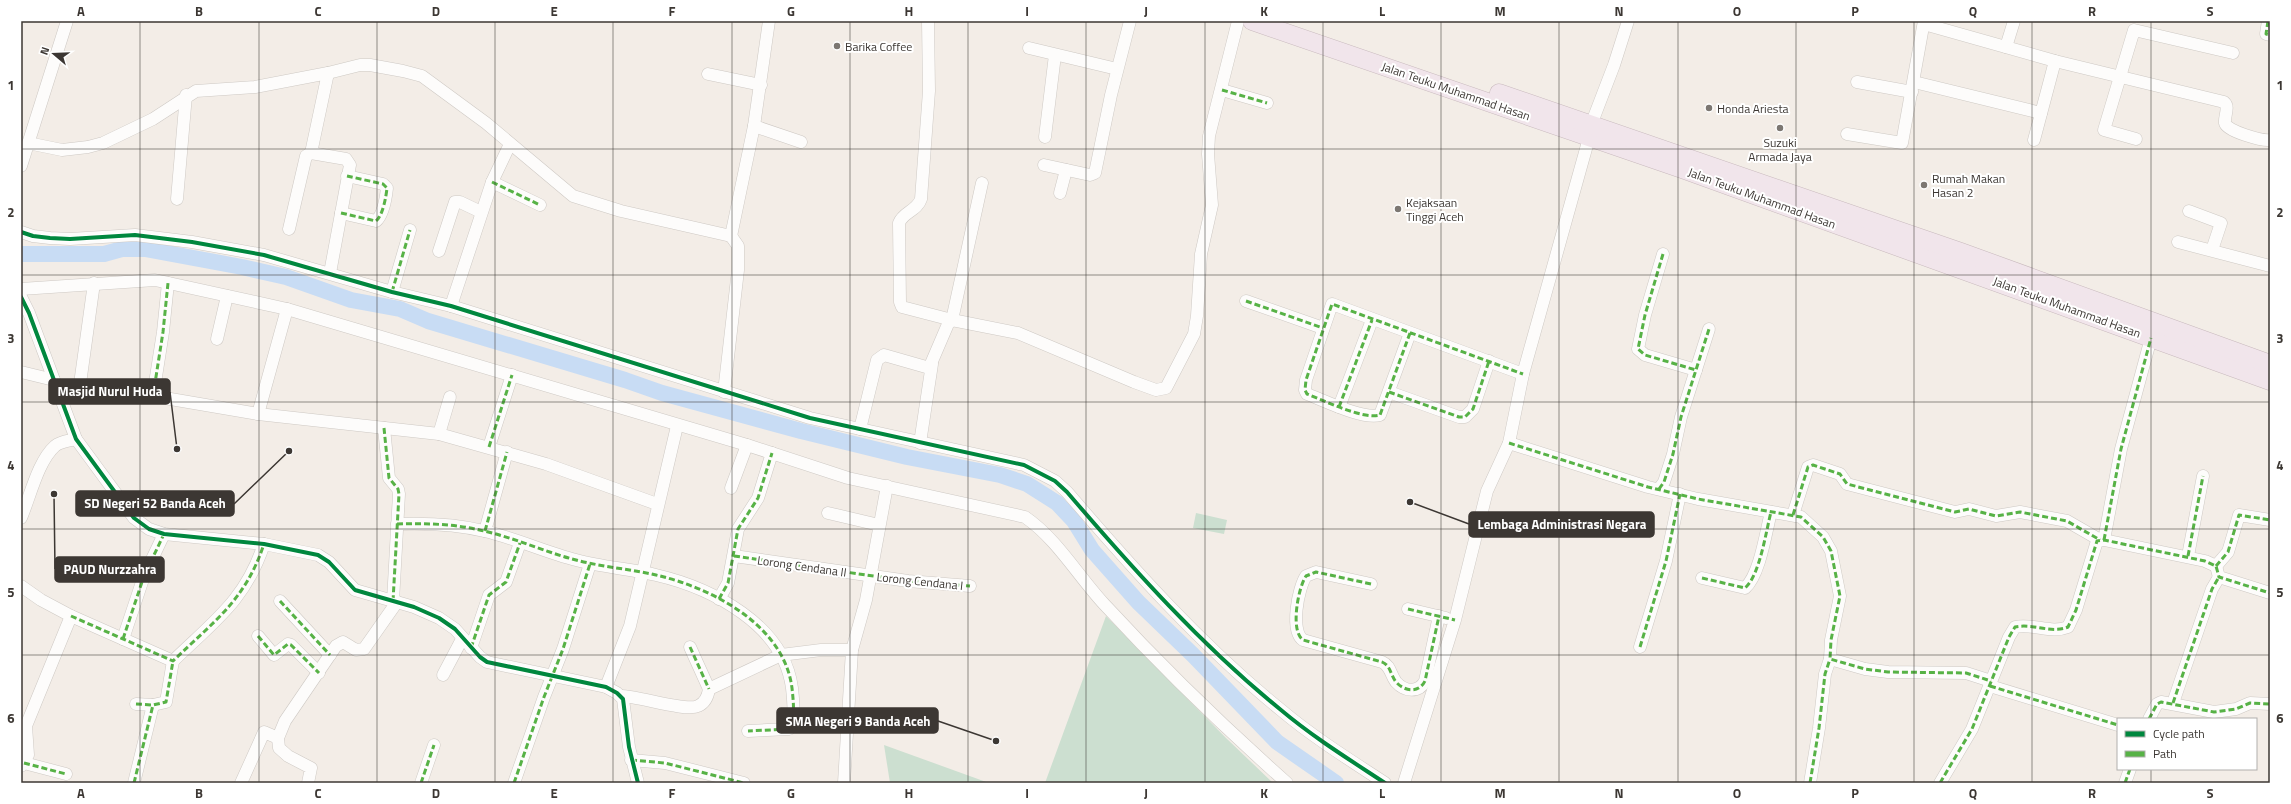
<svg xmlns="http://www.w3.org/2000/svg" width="2291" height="804" viewBox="0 0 2291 804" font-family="'Titillium Web',sans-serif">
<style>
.green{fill:#ccdfd0}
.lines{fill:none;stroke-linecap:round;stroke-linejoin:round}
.river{stroke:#c8dcf4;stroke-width:16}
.minor-casing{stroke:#cec9c4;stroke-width:13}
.highway-casing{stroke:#c8b9bd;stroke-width:19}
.minor{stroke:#fdfcfb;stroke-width:12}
.highway{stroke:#f1e5eb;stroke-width:18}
.quiet{stroke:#57b246;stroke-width:3;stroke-dasharray:6 3;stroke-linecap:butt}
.cycleway-casing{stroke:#fff;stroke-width:6}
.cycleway{stroke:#00873e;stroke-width:4}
.grid{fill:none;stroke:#3c3733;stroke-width:1;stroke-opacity:0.55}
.poi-dot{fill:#7c7772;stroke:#fff;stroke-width:1.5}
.labels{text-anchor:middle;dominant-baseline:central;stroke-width:4;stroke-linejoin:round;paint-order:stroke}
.poi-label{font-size:12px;fill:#3c3733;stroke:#fff;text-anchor:start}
.street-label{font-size:12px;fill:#3c3733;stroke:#fff}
.leader{fill:none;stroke:#3c3733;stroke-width:1.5}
.callout-dot{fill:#3c3733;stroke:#fff;stroke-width:1.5}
.callout{fill:#3c3733;stroke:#3c3733;stroke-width:1.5}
.callout-label{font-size:13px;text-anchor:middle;font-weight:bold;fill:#fff}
.neatline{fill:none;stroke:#3c3733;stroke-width:1.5}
.grid-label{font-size:13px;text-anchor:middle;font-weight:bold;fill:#3c3733}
</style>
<rect width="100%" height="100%" fill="#f3ede7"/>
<g class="green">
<path d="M1196 513 1227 520 1224 534 1193 528Z"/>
<path d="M1106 616 1226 738 1273 783H1045Z"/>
<path d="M884 745 989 783H890Z"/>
</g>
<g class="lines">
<path class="river" d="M21 254H104L122 249H145L242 267 286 277 351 300 400 309 428 321 625 380 662 393 801 431 907 457 1000 475 1027 484 1057 503 1074 521 1092 550 1138 602 1193 655 1277 742 1336 783"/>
<g class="minor-casing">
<g id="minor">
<path d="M928 21 929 91 921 199C917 211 903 212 899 223L900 302 902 307 952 320 982 183"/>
<path d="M2268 21 2266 34 2270 35"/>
<path d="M1924 24 2055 61 2224 102C2230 107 2224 116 2225 123 2226 131 2262 141 2270 140"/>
<path d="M2006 47 2014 21"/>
<path d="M1029 48 1117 69"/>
<path d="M328 73 360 65H370L403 71 422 76 486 123 573 196 621 211 731 236 754 126 769 21"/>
<path d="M708 74 761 85"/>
<path d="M1857 82 1912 92"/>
<path d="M1914 82 2041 113"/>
<path d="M1222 90 1267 103"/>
<path d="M1591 125 1614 65 1628 21"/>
<path d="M754 126 801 142"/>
<path d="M1847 134 1902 143 1924 21"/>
<path d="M1045 137 1055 55"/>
<path d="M2136 139 2104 130 2134 30 2233 53"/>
<path d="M2034 140 2055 61"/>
<path d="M28 143 62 150 88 147 103 143 153 119 196 91 255 87 328 73 311 153"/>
<path d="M1044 165 1090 175 1095 173 1111 95 1130 21"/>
<path d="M21 166 67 21"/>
<path d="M492 182 540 205"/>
<path d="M1060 193 1066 170"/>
<path d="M177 199 186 95"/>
<path d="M2189 211 2221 223 2212 250"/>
<path d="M341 213 376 221C383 215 386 197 387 188L383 184 347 176"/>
<path d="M289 229 306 156 311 153 346 159 350 165 330 273"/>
<path d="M21 232 33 236 50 238 70 239 135 235 192 242 264 255 392 292 451 306 810 418 1024 465 1055 481 1067 492C1133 569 1202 646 1281 710 1313 737 1350 760 1385 783"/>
<path d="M2178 242 2270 266"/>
<path d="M439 251 455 202H460L481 212"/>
<path d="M1663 254 1645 315 1638 349 1645 355 1696 370"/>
<path d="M21 289 155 280 287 309 747 445 848 478 1025 517C1057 539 1078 576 1104 604 1162 667 1224 727 1287 783"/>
<path d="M392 292 410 230"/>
<path d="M21 297 29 313 76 439 134 518 149 529 164 534 264 544 318 555 329 562 355 590 414 607 439 618 455 629 480 657 487 662 606 687 617 693 623 699 629 747 638 783"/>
<path d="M1246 301 1323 328"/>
<path d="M451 306 492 182 510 144"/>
<path d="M1410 333 1380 415C1363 420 1323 400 1307 394L1305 390 1306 380 1332 304 1523 374"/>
<path d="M217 339 227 296"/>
<path d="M21 372 54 380"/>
<path d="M79 391 94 283"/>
<path d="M58 392 153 396 258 414 439 434 546 464 657 504"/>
<path d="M724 392 738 270V246L731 236"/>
<path d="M1389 392 1459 417H1465L1473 409 1489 361"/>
<path d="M153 396 163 332 168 283"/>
<path d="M1339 407 1372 320"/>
<path d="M258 414 287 309"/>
<path d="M384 428 389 478 398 489 399 494 393 601"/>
<path d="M860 429 877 360 884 355 926 367 930 366 948 324 952 320 1018 333 1134 382 1156 390 1166 388 1194 334 1197 316 1201 254 1212 205 1208 154 1209 136 1238 21"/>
<path d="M439 434 450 397"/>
<path d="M920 443 932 364"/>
<path d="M1509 443 1648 487 1698 499 1801 517 1823 537 1831 551 1840 596 1831 640 1830 659 1865 669 1888 672 1966 673 1991 681"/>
<path d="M489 447 512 375"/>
<path d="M731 488 747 445"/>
<path d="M1659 489 1664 482 1673 454 1681 417 1709 329"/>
<path d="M828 513 879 525"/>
<path d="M1793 515 1808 467 1813 465 1840 474 1847 484 1955 512 1969 509 1996 516 2020 512 2067 521 2100 540"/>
<path d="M21 518C30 497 38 461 55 446 61 441 69 441 76 439"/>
<path d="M397 524C426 523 456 524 484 531 515 538 545 552 576 560 602 567 630 569 656 575 712 588 784 625 792 688 793 698 796 721 789 729L748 731"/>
<path d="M485 531 507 452"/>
<path d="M2104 540 2121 449 2151 338"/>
<path d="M734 556 908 581 970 586"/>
<path d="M2188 556 2203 476"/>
<path d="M2216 566 2228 552 2239 515 2270 520"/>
<path d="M1702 578 1745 588C1760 575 1766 531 1771 512"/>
<path d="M1371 584 1316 572 1306 576C1298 588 1290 631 1303 640L1382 662C1391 666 1390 674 1396 682 1405 692 1419 693 1425 681L1439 616"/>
<path d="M21 586 41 600 71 616 26 726 28 755 21 766"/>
<path d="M719 599 728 583 738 529 758 498 772 453"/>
<path d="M280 601 330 655"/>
<path d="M1408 609 1446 618"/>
<path d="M71 616 173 661C214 621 245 601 264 544"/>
<path d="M258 636 274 655 288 644 291 645 319 673"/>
<path d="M123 639 144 576 164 534"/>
<path d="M690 647 709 689"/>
<path d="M1640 647 1666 561 1680 494"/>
<path d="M471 648 489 595 506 582 520 543"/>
<path d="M443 675 462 639"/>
<path d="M1990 686 2118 725"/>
<path d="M606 687 630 626 677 426"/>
<path d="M621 696C638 696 686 712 698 706 705 703 708 696 709 689L781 655 821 650H852"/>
<path d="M2173 703 2212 589 2219 577"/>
<path d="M136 704 153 705 166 702 173 661"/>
<path d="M2149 719 2157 704 2161 702 2214 712 2236 709 2250 703 2270 704"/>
<path d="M631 760 665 763 744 783"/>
<path d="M24 763 66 774"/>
<path d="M134 783 153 705"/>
<path d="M241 783 264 732 278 738"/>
<path d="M308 783 311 768 288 756 279 748 278 738 285 721 336 646 343 642 356 650 364 649 397 602"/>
<path d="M421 783 434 745"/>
<path d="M514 783 544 697 563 649 590 564"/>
<path d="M844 783 852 650 866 600 887 486"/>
<path d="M1404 783 1455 620 1487 491 1509 443 1523 374 1589 138"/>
<path d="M1810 783 1819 728 1825 674 1830 659"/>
<path d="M1940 783 1972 729 2009 637 2015 627C2033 623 2051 634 2068 627L2076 610 2097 541 2104 540 2205 561 2216 566 2219 577 2270 593"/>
<path d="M2125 783 2130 769"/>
</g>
</g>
<g class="highway-casing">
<g id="highway">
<path d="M1252 21 1682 169 2270 381"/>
<path d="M1499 93 1961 252 2270 364"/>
</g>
</g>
<use href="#minor" class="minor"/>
<use href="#highway" class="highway"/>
<g class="quiet">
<path d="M2268 21 2266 34 2270 35"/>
<path d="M1222 90 1267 103"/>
<path d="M492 182 540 205"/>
<path d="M341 213 376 221C383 215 386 197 387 188L383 184 347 176"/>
<path d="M1663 254 1645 315 1638 349 1645 355 1696 370"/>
<path d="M392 292 410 230"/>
<path d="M1246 301 1323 328"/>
<path d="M1410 333 1380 415C1363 420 1323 400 1307 394L1305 390 1306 380 1332 304 1523 374"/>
<path d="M1389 392 1459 417H1465L1473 409 1489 361"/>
<path d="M153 396 163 332 168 283"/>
<path d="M1339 407 1372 320"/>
<path d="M384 428 389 478 398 489 399 494 393 601"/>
<path d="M1509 443 1648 487 1698 499 1801 517 1823 537 1831 551 1840 596 1831 640 1830 659 1865 669 1888 672 1966 673 1991 681"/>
<path d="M489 447 512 375"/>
<path d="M1659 489 1664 482 1673 454 1681 417 1709 329"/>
<path d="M1793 515 1808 467 1813 465 1840 474 1847 484 1955 512 1969 509 1996 516 2020 512 2067 521 2100 540"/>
<path d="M397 524C426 523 456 524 484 531 515 538 545 552 576 560 602 567 630 569 656 575 712 588 784 625 792 688 793 698 796 721 789 729L748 731"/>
<path d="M485 531 507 452"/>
<path d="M2104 540 2121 449 2151 338"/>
<path d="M734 556 908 581 970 586"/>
<path d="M2188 556 2203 476"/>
<path d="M2216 566 2228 552 2239 515 2270 520"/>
<path d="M1702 578 1745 588C1760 575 1766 531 1771 512"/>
<path d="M1371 584 1316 572 1306 576C1298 588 1290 631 1303 640L1382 662C1391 666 1390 674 1396 682 1405 692 1419 693 1425 681L1439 616"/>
<path d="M719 599 728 583 738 529 758 498 772 453"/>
<path d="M280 601 330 655"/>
<path d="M1408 609 1455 620"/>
<path d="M71 616 173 661C214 621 245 601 264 544"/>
<path d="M258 636 274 655 288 644 291 645 319 673"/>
<path d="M123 639 144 576 164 534"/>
<path d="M690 647 709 689"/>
<path d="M1640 647 1666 561 1680 494"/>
<path d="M471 648 489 595 506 582 520 543"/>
<path d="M1990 686 2118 725"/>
<path d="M2173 703 2212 589 2219 577"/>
<path d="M136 704 153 705 166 702 173 661"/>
<path d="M2149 719 2157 704 2161 702 2214 712 2236 709 2250 703 2270 704"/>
<path d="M631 760 665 763 744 783"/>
<path d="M24 763 66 774"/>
<path d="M134 783 153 705"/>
<path d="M421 783 434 745"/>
<path d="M514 783 544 697 563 649 590 564"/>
<path d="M1810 783 1819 728 1825 674 1830 659"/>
<path d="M1940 783 1972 729 2009 637 2015 627C2033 623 2051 634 2068 627L2076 610 2097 541 2104 540 2205 561 2216 566 2219 577 2270 593"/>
<path d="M2125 783 2130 769"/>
</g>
<g class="cycleway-casing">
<g id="cycleway">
<path d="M21 232 33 236 50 238 70 239 135 235 192 242 264 255 392 292 451 306 810 418 1024 465 1055 481 1067 492C1133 569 1202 646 1281 710 1313 737 1350 760 1385 783"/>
<path d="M21 297 29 313 76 439 134 518 149 529 164 534 264 544 318 555 329 562 355 590 414 607 439 618 455 629 480 657 487 662 606 687 617 693 623 699 629 747 638 783"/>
</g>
</g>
<use href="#cycleway" class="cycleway"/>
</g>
<path class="grid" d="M140 21V783M259 21V783M377 21V783M495 21V783M613 21V783M732 21V783M850 21V783M968 21V783M1086 21V783M1205 21V783M1323 21V783M1441 21V783M1559 21V783M1678 21V783M1796 21V783M1914 21V783M2032 21V783M2151 21V719M21 149H2270M21 275H2270M21 402H2270M21 529H2270M21 655H2270M2151 769V783"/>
<g class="poi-dot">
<circle cx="837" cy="46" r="4"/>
<circle cx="1709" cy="108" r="4"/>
<circle cx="1780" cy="128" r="4"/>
<circle cx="1924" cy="185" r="4"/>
<circle cx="1398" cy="209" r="4"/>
</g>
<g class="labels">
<g class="poi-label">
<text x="845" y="46">Barika Coffee</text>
<text x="1717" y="108">Honda Ariesta</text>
<text x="1780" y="142" text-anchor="middle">Suzuki<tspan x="1780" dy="14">Armada Jaya</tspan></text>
<text x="1932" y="178">Rumah Makan<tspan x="1932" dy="14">Hasan 2</tspan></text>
<text x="1406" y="202">Kejaksaan<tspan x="1406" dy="14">Tinggi Aceh</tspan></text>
</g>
<g class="street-label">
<text transform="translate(1456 91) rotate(19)">Jalan Teuku Muhammad Hasan</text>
<text transform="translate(1762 198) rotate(20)">Jalan Teuku Muhammad Hasan</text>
<text transform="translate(2067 307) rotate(20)">Jalan Teuku Muhammad Hasan</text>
<text transform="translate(802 566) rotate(8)">Lorong Cendana II</text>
<text transform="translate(920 581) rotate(6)">Lorong Cendana I</text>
</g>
</g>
<path class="leader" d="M177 449L170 392M289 451L234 504M1410 502L1469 524M54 494L55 569M996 741L938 721"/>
<g class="callout-dot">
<circle cx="177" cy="449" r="4"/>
<circle cx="289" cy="451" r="4"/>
<circle cx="1410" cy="502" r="4"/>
<circle cx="54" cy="494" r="4"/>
<circle cx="996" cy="741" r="4"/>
</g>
<g class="callout">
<rect x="49" y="379" width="121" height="25" rx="4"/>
<rect x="76" y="491" width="158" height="25" rx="4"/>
<rect x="1469" y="512" width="185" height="25" rx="4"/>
<rect x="55" y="557" width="109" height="25" rx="4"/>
<rect x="777" y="708" width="161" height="25" rx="4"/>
</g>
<g class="callout-label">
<text x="110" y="396">Masjid Nurul Huda</text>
<text x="155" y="508">SD Negeri 52 Banda Aceh</text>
<text x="1562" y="529">Lembaga Administrasi Negara</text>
<text x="110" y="574">PAUD Nurzzahra</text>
<text x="858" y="726">SMA Negeri 9 Banda Aceh</text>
</g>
<rect width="2291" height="804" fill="none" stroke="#ffffff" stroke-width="44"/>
<rect x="2117" y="718" width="140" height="52" fill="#ffffff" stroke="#b1afad"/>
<rect x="2125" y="731" width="20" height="6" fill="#00873e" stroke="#b1afad"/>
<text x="2153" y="738" font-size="12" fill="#3c3733">Cycle path</text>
<rect x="2125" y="751" width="20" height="6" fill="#57b246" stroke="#b1afad"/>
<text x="2153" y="758" font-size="12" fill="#3c3733">Path</text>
<g transform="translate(54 54) rotate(289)" stroke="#ffffff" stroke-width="3" paint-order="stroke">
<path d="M0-3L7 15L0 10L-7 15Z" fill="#3c3733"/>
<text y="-6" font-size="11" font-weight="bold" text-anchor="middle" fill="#3c3733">N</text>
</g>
<rect x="22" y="22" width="2247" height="760" class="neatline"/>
<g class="grid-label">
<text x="81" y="16">A</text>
<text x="199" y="16">B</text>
<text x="318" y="16">C</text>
<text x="436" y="16">D</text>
<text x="554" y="16">E</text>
<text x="672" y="16">F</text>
<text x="791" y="16">G</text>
<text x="909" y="16">H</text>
<text x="1027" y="16">I</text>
<text x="1146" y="16">J</text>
<text x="1264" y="16">K</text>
<text x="1382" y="16">L</text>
<text x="1500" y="16">M</text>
<text x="1619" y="16">N</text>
<text x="1737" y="16">O</text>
<text x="1855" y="16">P</text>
<text x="1973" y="16">Q</text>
<text x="2092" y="16">R</text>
<text x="2210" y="16">S</text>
<text x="11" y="90">1</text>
<text x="2280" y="90">1</text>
<text x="11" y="217">2</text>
<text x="2280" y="217">2</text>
<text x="11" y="343">3</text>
<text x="2280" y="343">3</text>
<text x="11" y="470">4</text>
<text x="2280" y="470">4</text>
<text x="11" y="597">5</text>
<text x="2280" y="597">5</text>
<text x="11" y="723">6</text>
<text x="2280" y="723">6</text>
<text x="81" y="798">A</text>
<text x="199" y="798">B</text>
<text x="318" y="798">C</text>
<text x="436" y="798">D</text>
<text x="554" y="798">E</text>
<text x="672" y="798">F</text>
<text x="791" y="798">G</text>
<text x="909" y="798">H</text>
<text x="1027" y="798">I</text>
<text x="1146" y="798">J</text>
<text x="1264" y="798">K</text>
<text x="1382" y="798">L</text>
<text x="1500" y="798">M</text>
<text x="1619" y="798">N</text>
<text x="1737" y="798">O</text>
<text x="1855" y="798">P</text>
<text x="1973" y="798">Q</text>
<text x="2092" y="798">R</text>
<text x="2210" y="798">S</text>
</g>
</svg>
